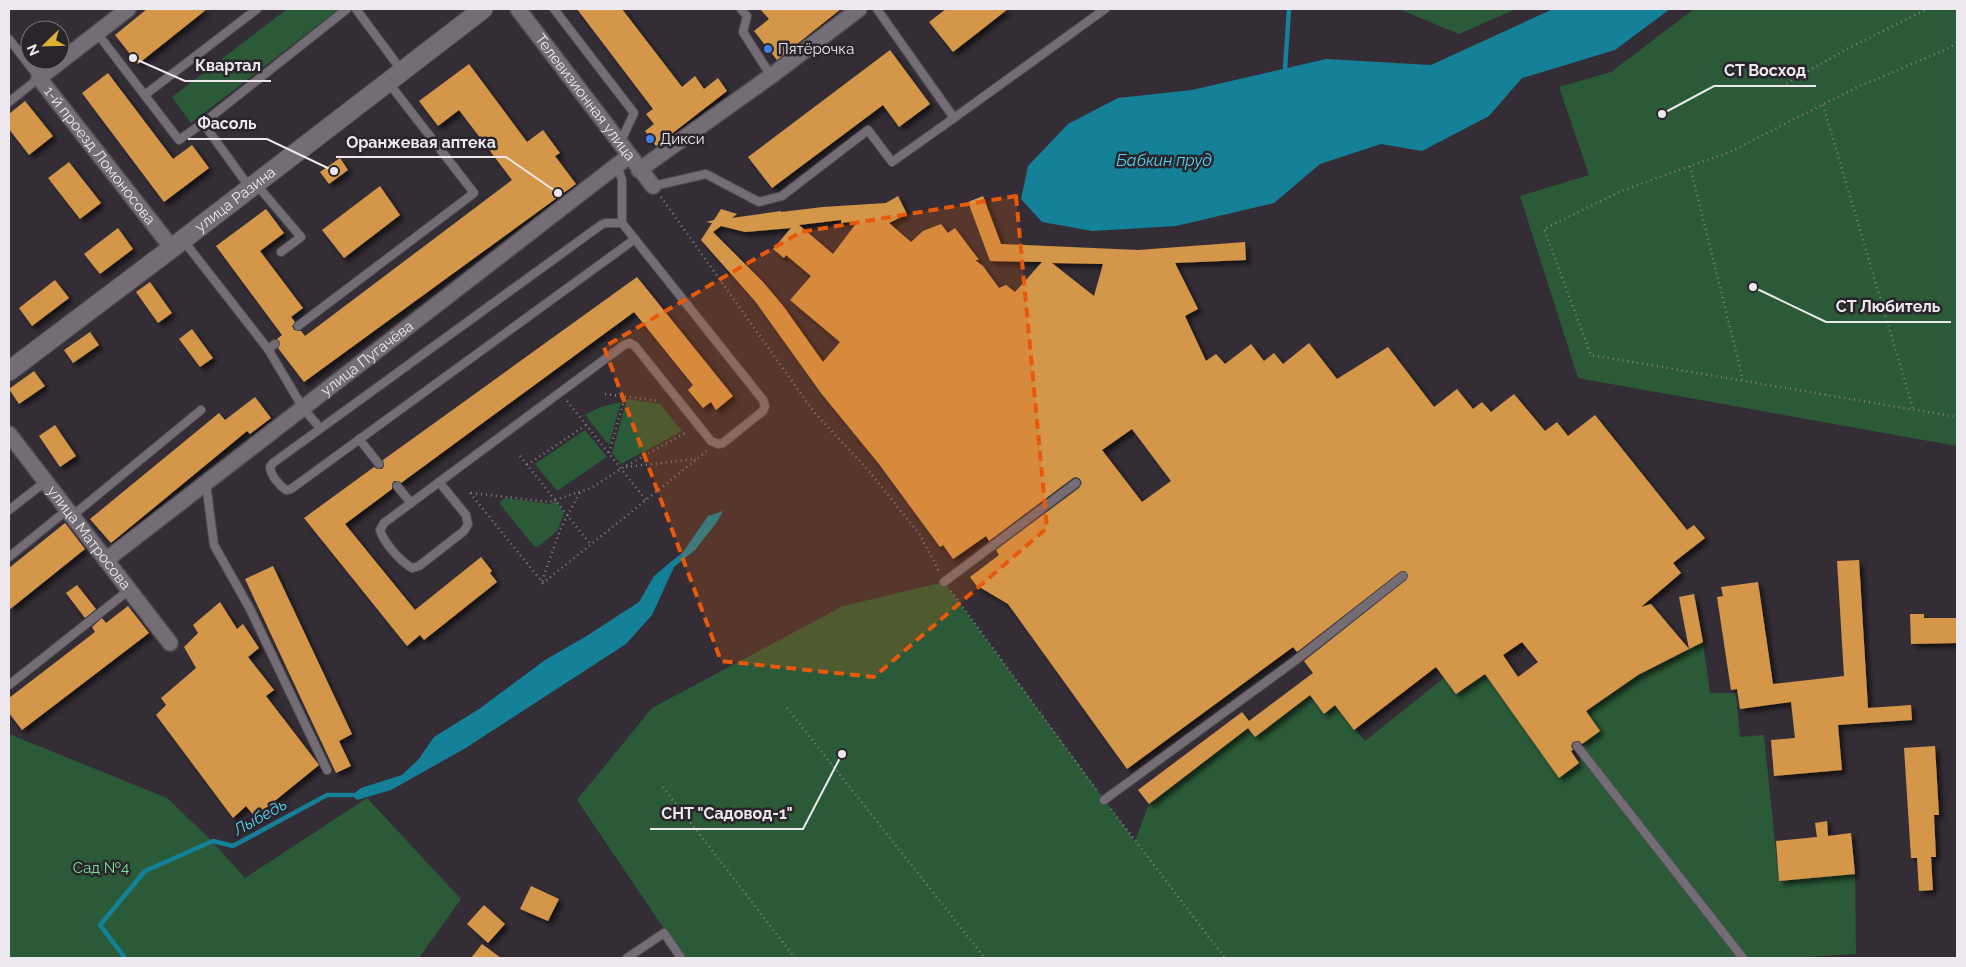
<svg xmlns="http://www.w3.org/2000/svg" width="1966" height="967" viewBox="0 0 1966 967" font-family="Raleway,sans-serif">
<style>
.green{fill:#2a5a38}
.water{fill:#148198}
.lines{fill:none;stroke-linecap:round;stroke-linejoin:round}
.stream{stroke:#148198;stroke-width:4.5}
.building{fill:#d4964a;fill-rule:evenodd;filter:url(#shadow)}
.service-casing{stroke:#514d52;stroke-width:10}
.minor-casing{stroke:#514d52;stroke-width:18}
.tertiary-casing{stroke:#514d52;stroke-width:21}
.path{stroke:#847e85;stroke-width:2.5;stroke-dasharray:1 4;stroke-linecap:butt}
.service{stroke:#746d76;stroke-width:8}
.minor{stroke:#746d76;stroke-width:15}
.tertiary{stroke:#746d76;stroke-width:19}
.marked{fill:#e8590c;fill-opacity:0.2;stroke:#e8590c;stroke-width:4;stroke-dasharray:10 6;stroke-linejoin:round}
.shop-dot{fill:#3f7fe0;stroke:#2a242b;stroke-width:2}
.labels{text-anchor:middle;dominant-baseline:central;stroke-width:5;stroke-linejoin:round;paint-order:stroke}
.poi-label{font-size:15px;fill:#ece8ed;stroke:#2a242b;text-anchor:start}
.street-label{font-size:15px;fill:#ece8ed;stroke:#2a242b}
.park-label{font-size:15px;fill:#77e598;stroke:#2a242b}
.water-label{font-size:16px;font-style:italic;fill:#54d4f3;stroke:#2a242b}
.leader{fill:none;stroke:#ece8ed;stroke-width:2}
.callout-dot{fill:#ece8ed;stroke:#2a242b;stroke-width:2}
.callout-label{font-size:16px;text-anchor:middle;font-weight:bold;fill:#ece8ed;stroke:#2a242b;stroke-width:5;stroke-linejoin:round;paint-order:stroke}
</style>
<defs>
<filter id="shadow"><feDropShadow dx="4" dy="4" stdDeviation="2.5" flood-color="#0009"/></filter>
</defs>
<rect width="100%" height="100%" fill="#342d35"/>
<g class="green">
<path d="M287 9H339L191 123 172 97Z"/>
<path d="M1399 9H1516L1459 34Z"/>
<path d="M1694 9H1957V446L1578 378 1520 196 1589 175 1559 87 1611 72Z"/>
<path d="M627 399 660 404 682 431 621 464 612 453Z"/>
<path d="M621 402 609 445 585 415 601 407Z"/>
<path d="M585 430 607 457 557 491 535 464Z"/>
<path d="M505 498 551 504 555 500 564 513 557 531 538 547 534 546 500 504 501 501Z"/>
<path d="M944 582 1135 841 1149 804 1248 728 1255 737 1310 695 1324 714 1335 705 1365 741 1444 678 1456 694 1485 674 1559 777 1579 763 1585 741 1600 731 1586 711 1638 675 1703 642 1710 693H1736L1740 737 1764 735 1779 881 1855 874 1856 954 1788 958H684L577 800 652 708 843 606Z"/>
<path d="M9 734 167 798 212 841 245 878 367 798 461 899 419 958H9Z"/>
</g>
<g class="water">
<path d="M1553 9H1670L1615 50 1522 78 1489 116 1422 151 1381 144 1320 164 1274 203 1176 226 1092 231 1042 222 1021 199 1028 166 1068 124 1118 98 1192 90 1326 59 1431 65Z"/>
<path d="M723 511 717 522 695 550 674 567 652 615 626 644 464 749 391 790 357 800 352 795 361 788 402 775 418 760 434 737 479 709 545 660 585 637 639 602 654 576 683 552 708 516Z"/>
</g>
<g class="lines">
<g class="stream">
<path d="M1285 69 1289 9"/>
<path d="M125 958 100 925 145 871 213 841 233 846 327 795H352"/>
</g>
</g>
<g class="building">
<path d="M147 9H207L138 64 115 35Z"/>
<path d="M577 9H622L682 87 695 76 704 89 718 78 727 91 656 146 645 131 654 124 646 114 653 109Z"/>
<path d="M760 9H841L777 60 754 31 769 19Z"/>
<path d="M946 9H1008L953 52 929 22Z"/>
<path d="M890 50 930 104 899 127 883 105 772 188 748 157Z"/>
<path d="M469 64 527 142 543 130 560 153 555 156 576 184 304 382 278 348 280 343 277 339 282 335 216 246 266 209 284 233 260 251 303 308 291 317 295 322 292 326 294 330 301 331 305 336 512 180 459 110 438 126 419 101Z"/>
<path d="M108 73 173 159 192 145 209 168 164 202 82 93Z"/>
<path d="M25 101 53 136 29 155 9 129V114Z"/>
<path d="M340 158 348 170 329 184 320 172Z"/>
<path d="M69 162 101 203 80 219 48 178Z"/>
<path d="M380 186 400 215 344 258 322 230Z"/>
<path d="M898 196 907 214 889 223 911 242 923 231 941 224 948 233 955 228 979 260H975L983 266 999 288 1006 285 1015 292 1042 262 990 261 968 202 983 196 1001 244 1138 250 1245 242 1246 260 1175 263 1198 309 1185 316 1206 361 1216 354 1225 364 1251 344 1264 361 1274 353 1283 364 1309 343 1337 379 1388 347 1434 407 1457 389 1473 409 1482 402 1491 412 1514 394 1545 431 1557 422 1568 436 1595 415 1687 530 1694 525 1705 538 1673 563 1681 573 1641 607 1651 604 1689 649 1638 675 1586 711 1600 731 1582 744 1579 741 1573 742 1571 746 1573 750 1571 751 1579 763 1559 778 1485 674 1456 694 1436 667 1354 730 1335 705 1324 714 1310 695 1255 737 1248 728 1149 804 1138 790 1242 712 1249 721 1313 673 1304 661 1406 580 1408 575 1405 571 1400 572 1297 652 1293 647 1127 769 1008 604 976 585 970 577 999 555 996 550 1079 488 1082 483 1080 479 1076 477 1073 478 989 541 986 536 953 559 943 545 940 547 879 464 821 393 755 301 701 240 712 223 706 222 714 220 721 209 737 214 732 218 781 211V212L823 207 886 203ZM841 220V223L858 221 833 254 799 225ZM721 226 745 232 791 228 773 249 784 258 786 255 811 276 790 300 840 342 823 362 784 307 763 282 713 232ZM1052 263 1103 264 1094 296ZM1132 429 1171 481 1142 502 1102 450ZM1522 642 1538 662 1518 677 1503 655Z"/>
<path d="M118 228 133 249 100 274 84 254Z"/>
<path d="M637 277 733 396 716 410 711 402 703 408 688 390 693 385 634 312 401 483 398 481H394L392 484V489L345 524 415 610 481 557 492 571 490 573 497 582 424 640 420 635 407 646 304 518 374 467 377 469H382L384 466 383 460Z"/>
<path d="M55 280 69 298 32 326 19 308Z"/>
<path d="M150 282 172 313 158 323 136 292Z"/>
<path d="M192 329 213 358 200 367 179 339Z"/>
<path d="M90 332 99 345 73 363 64 350Z"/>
<path d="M34 371 45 386 19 404 9 389Z"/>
<path d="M255 397 271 418 250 434 247 431 111 543 90 519 219 413 225 420Z"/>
<path d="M55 425 76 456 60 467 39 436Z"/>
<path d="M65 523 85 549 9 610V568Z"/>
<path d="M1859 560 1868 708 1911 705 1912 720 1838 725 1842 770 1774 776 1771 740 1795 738 1791 702 1740 709 1737 689 1731 690 1717 597 1723 596 1721 587 1758 582 1773 684 1844 676 1837 561Z"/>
<path d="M273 566 352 734 339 741 351 766 336 773 245 579Z"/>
<path d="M77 585 96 609 85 618 66 593Z"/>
<path d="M1694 594 1703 642 1689 649 1679 597Z"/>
<path d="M220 602 237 629 243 624 259 648 248 657 274 690 266 696 319 765 255 817 246 806 233 818 156 715 166 705 161 698 196 668 184 647 198 633 193 625Z"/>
<path d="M128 606 149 633 22 730 9 713V698L95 632 92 627 102 618 106 623Z"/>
<path d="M1910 614H1924V618H1957V643L1911 644Z"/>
<path d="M1935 746 1939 815H1934L1936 857H1931L1933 890 1919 891 1917 858H1911L1904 748Z"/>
<path d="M1827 821 1828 836 1851 833 1855 874 1779 881 1776 841 1817 837 1815 823Z"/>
<path d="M531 886 559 899 548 921 520 909Z"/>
<path d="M484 905 505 924 488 943 467 924Z"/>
<path d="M482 944 501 958H471Z"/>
</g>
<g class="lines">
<g class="service-casing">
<g id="service">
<path d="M356 9 402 71"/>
<path d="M554 9 634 113 620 143"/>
<path d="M741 9 747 16 743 32 771 76"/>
<path d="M877 9 954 118 1105 9"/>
<path d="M97 33 179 140 203 123"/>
<path d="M9 39 39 78 9 102"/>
<path d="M146 94 257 9"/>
<path d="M256 184 301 237 281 252"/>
<path d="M653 186 706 174 759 202 782 196 868 130 892 162 954 118"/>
<path d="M250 188 203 123 347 9"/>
<path d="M622 223H605L601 225 273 463 270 467C271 476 279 485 286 490L291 489 635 239"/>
<path d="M183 240 268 349 275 344"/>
<path d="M298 326 474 193 388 82"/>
<path d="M268 349 303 408 320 428"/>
<path d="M359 439 379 464"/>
<path d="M206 483 214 545 250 609 327 770"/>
<path d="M397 486 411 503 624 345 630 343 635 346 711 441 718 444 723 443 763 411 765 406 763 400 622 223V180L617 165"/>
<path d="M411 503 384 523 380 530C384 543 400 561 412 568L419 566 464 531 468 524 466 515 439 482"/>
<path d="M9 510 45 482"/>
<path d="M72 516 201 410"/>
<path d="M9 557 67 510"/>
<path d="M944 582 1076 483"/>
<path d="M9 685 129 590"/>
<path d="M1577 746 1743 958"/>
<path d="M1104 800 1296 660 1403 576"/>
<path d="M627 958 664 933 681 958"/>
</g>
</g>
<g class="minor-casing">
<g id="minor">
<path id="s1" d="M128 9 39 78 172 248"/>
<path id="s2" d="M518 9 653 186"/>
<path d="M639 170 771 76 859 9"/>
<path id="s3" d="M9 434 170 643"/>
<path id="s4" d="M106 560 629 156"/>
</g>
</g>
<g class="tertiary-casing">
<g id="tertiary">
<path id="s5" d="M9 371 172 248 483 9"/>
</g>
</g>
<g class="path">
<path d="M1957 43 1947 49 1853 89 1732 151 1621 191 1544 229 1591 355 1957 417"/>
<path d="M1782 86 1845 50 1927 9"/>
<path d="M1823 105 1913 409"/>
<path d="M1690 166 1743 380"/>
<path d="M661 197 814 412 869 471 920 535 939 571"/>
<path d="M605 394 659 401"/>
<path d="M567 401 646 500"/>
<path d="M609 453 625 397"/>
<path d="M520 456 591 545"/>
<path d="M527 465 586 425"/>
<path d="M626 467 696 459"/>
<path d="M470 493 543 583 708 450"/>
<path d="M471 493 549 502 591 488 624 467 685 433"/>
<path d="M542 581 560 530 580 492"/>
<path d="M951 591 1098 792"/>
<path d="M787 708 985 958"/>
<path d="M663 787 795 958"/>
<path d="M1111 809 1225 958"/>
</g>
<use href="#service" class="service"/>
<use href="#minor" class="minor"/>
<use href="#tertiary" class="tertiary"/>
</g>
<path class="marked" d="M1016 196 1047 528 874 677 721 661 604 347 801 232Z"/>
<g class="shop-dot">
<circle cx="768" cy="49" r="5"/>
<circle cx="650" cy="139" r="5"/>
</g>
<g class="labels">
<g class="poi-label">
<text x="778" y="49">Пятёрочка</text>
<text x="660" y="139">Дикси</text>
</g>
<g class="street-label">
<text stroke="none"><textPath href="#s2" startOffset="111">Телевизионная улица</textPath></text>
<text stroke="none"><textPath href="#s1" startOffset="211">1-й проезд Ломоносова</textPath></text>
<text stroke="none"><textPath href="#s5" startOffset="284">улица Разина</textPath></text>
<text stroke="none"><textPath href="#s4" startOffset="330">улица Пугачёва</textPath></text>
<text stroke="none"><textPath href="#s3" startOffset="131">улица Матросова</textPath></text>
</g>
<g class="park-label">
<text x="101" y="868">Сад №4</text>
</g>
<g class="water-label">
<text x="1164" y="160">Бабкин пруд</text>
<text transform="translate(260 817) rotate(-29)">Лыбедь</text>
</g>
</g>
<path class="leader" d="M133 58L185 81H271M1662 114L1714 86H1816M334 171L267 139H188M558 193L506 157H336M1753 287L1826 322H1951M842 754L803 829H650"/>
<g class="callout-dot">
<circle cx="133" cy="58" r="5"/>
<circle cx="1662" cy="114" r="5"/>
<circle cx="334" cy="171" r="5"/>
<circle cx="558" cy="193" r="5"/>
<circle cx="1753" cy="287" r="5"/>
<circle cx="842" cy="754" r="5"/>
</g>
<g class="callout-label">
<text x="228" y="71">Квартал</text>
<text x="1765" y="76">СТ Восход</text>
<text x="227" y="129">Фасоль</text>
<text x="421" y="148">Оранжевая аптека</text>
<text x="1888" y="312">СТ Любитель</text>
<text x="727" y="819">СНТ "Садовод-1"</text>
</g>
<rect width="1966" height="967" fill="none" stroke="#ece8ed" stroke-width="20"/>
<g transform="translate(45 45) rotate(247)"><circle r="24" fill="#2a242b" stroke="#787279"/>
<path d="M0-4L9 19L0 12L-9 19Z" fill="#ddb233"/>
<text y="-8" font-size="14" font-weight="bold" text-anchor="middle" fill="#ece8ed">N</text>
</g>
</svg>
